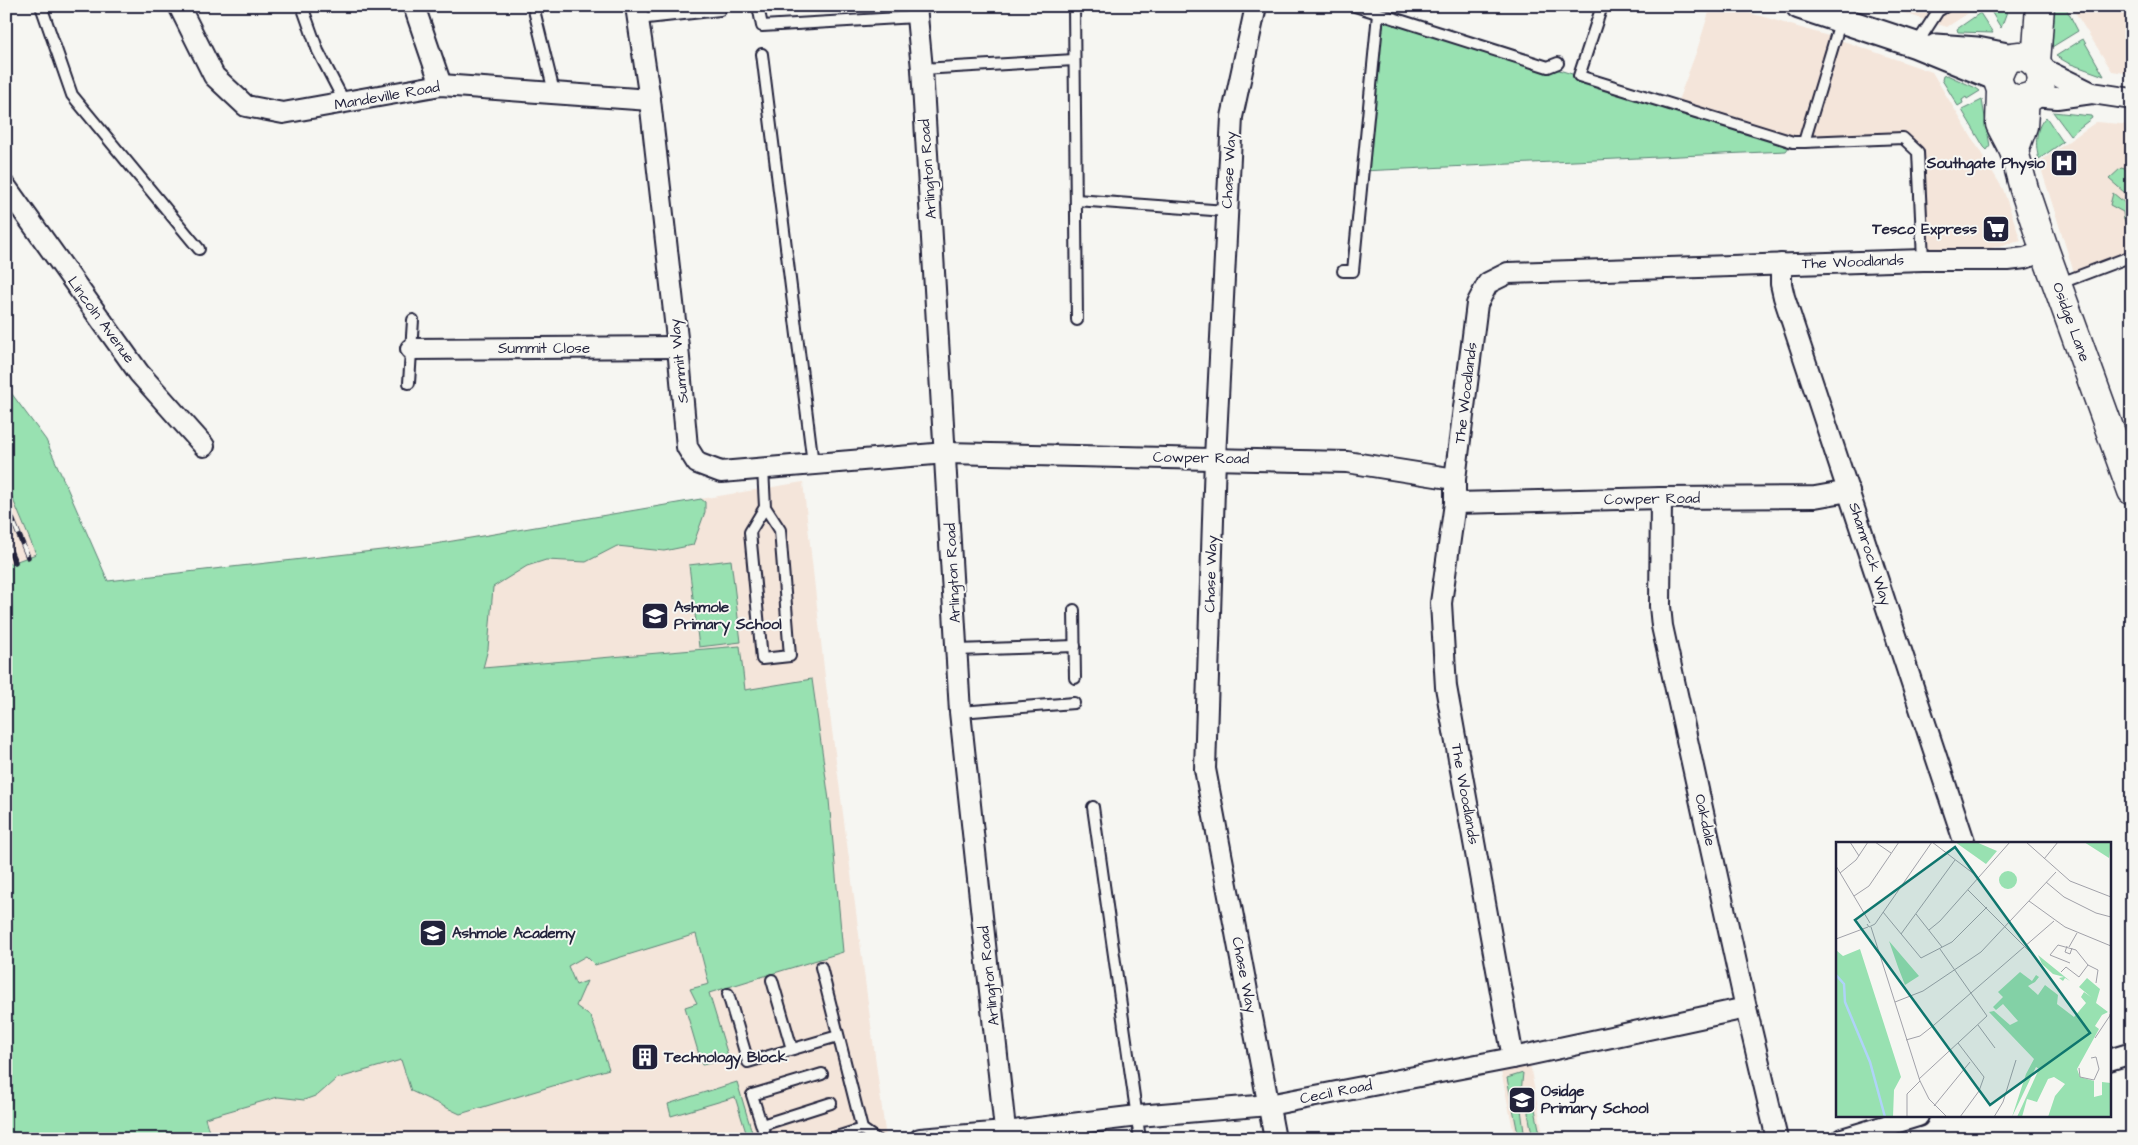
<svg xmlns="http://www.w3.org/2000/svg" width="2138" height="1145" viewBox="0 0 2138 1145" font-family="'Architects Daughter',sans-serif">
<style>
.built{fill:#f4e5da}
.green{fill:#98e1b1;stroke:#5d8276}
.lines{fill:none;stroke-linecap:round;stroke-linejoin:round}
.service-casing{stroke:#22223b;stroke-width:14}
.minor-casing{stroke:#22223b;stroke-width:24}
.tertiary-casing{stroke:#22223b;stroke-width:29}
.secondary-casing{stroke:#22223b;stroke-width:31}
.service{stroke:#f6f6f2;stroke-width:10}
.minor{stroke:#f6f6f2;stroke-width:20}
.tertiary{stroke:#f6f6f2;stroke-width:25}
.secondary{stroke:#f6f6f2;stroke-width:28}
.rail-casing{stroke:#22223b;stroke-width:5.5}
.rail{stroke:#f6f6f2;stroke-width:4;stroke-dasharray:11;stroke-linecap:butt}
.labels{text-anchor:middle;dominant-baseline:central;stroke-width:4;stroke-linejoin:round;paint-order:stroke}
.street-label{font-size:15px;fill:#22223b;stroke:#f6f6f2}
.poi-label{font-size:15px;font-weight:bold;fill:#22223b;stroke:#f6f6f2;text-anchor:start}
.inset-river{fill:none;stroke:#afd3f8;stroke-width:2.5}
.inset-road{fill:none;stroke:#a1a1a9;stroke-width:1}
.view{fill:#0f766e;fill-opacity:0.15;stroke:#0f766e;stroke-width:2.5}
.inset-edge{fill:none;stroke:#22223b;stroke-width:2.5}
</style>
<rect width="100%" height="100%" fill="#f6f6f2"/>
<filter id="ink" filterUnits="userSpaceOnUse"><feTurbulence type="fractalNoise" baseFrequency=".02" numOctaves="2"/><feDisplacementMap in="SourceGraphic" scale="10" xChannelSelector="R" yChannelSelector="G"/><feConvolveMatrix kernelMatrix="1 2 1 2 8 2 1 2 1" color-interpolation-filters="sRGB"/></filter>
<g filter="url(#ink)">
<g class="built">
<path d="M1711 6H1726L1832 37 1932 72 2003 189 2021 241 1982 250 1919 249V153L1903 138 1793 142 1676 106 1697 50Z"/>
<path d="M1882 6H1979L1947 27Z"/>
<path d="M2071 6H2132V74L2112 71Z"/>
<path d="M2096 122 2132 125V262L2077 282 2039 162Z"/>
<path d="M803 482 825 677 886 1139H6V613L108 581 435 543Z"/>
<path d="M6 483 36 555 9 564 6 558Z"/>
<path d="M1528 1055 1544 1139H1515L1499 1061Z"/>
</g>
<g class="green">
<path d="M1992 6H2009L2001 28 1989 8Z"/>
<path d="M2053 6H2065L2078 31 2052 47Z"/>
<path d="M1980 13 1993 33 1958 32 1957 29Z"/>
<path d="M1377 14 1793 142 1786 151 1362 171Z"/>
<path d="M2083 39 2104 76 2068 63 2056 56Z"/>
<path d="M1947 75 1976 88 1980 91 1967 99 1966 97 1962 100 1963 103 1958 106 1942 80 1943 76Z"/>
<path d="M1982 100 1990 146 1987 150 1984 147 1962 110Z"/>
<path d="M2053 112 2091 116 2092 118 2070 135Z"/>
<path d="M2046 117 2063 142 2039 159C2035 146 2035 127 2046 117Z"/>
<path d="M2121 168 2125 169 2132 178V199L2109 179Z"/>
<path d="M2113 193 2132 209V224L2124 220 2123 212 2110 205Z"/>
<path d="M6 386 46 440 108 581 435 544 701 499 705 502V512L693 545 664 551 617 546 586 562 546 560 527 566 493 587 488 649 483 668 740 646 745 690 812 679 829 800 843 952 709 993 729 1059 702 1065 685 1007 697 1003 690 989 709 984 696 934 595 965 586 956 568 966 576 985 587 981 576 1006 591 1017 609 1069 460 1114 411 1091 401 1060 336 1079 318 1095 304 1100 278 1097 205 1118 211 1139H6V558L9 564 36 554 6 483Z"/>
<path d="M731 560 741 642 699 647 689 565Z"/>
<path d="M1523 1073 1520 1102 1525 1139H1519L1507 1078Z"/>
<path d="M737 1082 754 1139H748L735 1097 671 1116 668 1104Z"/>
<path d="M1531 1089 1541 1139H1533L1528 1113Z"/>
</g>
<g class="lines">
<g class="service-casing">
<g id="service">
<path d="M41 6 72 95 199 249"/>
<path d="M302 6 318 51 345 103"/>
<path d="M533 6 554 92"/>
<path d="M758 6 762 26 916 17"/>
<path d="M1074 6 1077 320"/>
<path d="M1355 6 1548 67 1558 63"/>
<path d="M1602 6 1579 76 1793 142H1804"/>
<path d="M1845 6 1804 142 1903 138 1918 152 1923 260"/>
<path d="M638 19 720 10"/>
<path d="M1916 45 1938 11 1946 6"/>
<path d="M762 54 813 464"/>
<path d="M922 69 1074 60"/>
<path d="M1076 200 1226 211"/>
<path d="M1343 271H1353L1378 14"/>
<path d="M2058 284 2132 256"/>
<path d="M409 383 413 320"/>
<path d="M763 468 765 507 780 530 790 656 762 659 750 532 765 507"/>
<path d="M1074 610 1075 678"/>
<path d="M957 650 1075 646"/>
<path d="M960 712 1074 703"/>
<path d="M1093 807 1140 1139"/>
<path d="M821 967 862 1129 876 1139"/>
<path d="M772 980 792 1049"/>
<path d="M728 994 748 1062 838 1036"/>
<path d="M762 1125 831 1103"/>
<path d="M766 1139 752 1095 822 1074"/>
<path d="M830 1139 862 1129"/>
</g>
</g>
<g class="minor-casing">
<g id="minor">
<path d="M179 6 214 76 246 106 283 113 441 85 650 100"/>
<path d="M414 6 441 85"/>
<path d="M636 6 650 100 678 347 687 447 697 463 721 472 946 453 1347 462 1455 479"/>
<path d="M916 6 922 69 960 712 1006 1139"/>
<path d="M1256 6 1232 117 1215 458 1205 769 1275 1139"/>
<path d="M2039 67 2092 93"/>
<path d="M2032 96 2057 98 2092 93 2132 99"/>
<path d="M6 187 139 373 204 446"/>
<path d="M1781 264V284L1784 297 1965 844"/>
<path d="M411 349 678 347"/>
<path d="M1661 498 1660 606 1662 626 1746 1008 1777 1139"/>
<path d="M1455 503 1661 498 1815 497 1849 491"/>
<path d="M1513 1058 1446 687 1441 603 1455 503V479L1477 304 1488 283 1508 273 1923 260H2008L2025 258 2045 251"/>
<path d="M2109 1060 2132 1053"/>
<path d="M920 1139 1005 1132 1138 1116 1269 1105 1513 1058 1746 1008"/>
<path d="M1842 1139 1918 1116"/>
</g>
</g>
<g class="tertiary-casing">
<g id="tertiary">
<path d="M1799 6 1916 45 1997 78"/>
<path d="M1936 47 1977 50 2012 57"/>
</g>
</g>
<g class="secondary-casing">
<g id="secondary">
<path d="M2036 63 2040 6"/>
<path d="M2001 90 2009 97 2019 100 2032 96 2040 88 2042 78 2039 67 2029 58 2020 56 2012 57 2003 64 1997 78 2001 90 2000 124 2014 151 2024 189 2045 251 2132 491"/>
<path d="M2014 151 2023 126 2025 99"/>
</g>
</g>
<use href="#service" class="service"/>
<use href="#minor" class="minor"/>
<use href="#tertiary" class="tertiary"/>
<use href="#secondary" class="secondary"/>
<g class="rail-casing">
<g id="rail">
<path d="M6 504 28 557"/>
<path d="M6 542 15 562"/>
</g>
</g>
<use href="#rail" class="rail"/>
</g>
</g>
<defs>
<g id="hospital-square" transform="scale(1.4375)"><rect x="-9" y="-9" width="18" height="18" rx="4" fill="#22223b" stroke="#f6f6f2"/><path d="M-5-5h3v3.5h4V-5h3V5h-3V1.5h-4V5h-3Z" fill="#fff"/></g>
<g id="supermarket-square" transform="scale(1.4375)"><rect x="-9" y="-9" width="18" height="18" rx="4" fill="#22223b" stroke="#f6f6f2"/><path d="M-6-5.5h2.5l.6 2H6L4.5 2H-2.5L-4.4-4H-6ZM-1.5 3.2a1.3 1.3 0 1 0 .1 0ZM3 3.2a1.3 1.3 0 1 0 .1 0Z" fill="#fff"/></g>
<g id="school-square" transform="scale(1.4375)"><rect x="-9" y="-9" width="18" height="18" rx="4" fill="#22223b" stroke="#f6f6f2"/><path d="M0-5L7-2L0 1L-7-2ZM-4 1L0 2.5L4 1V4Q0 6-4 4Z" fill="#fff"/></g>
<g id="building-square" transform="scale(1.4375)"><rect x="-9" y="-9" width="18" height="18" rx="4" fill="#22223b" stroke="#f6f6f2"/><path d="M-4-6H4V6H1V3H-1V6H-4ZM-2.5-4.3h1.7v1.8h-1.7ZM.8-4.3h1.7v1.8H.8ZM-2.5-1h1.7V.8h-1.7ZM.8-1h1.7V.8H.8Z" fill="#fff"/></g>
</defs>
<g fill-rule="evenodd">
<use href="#hospital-square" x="2064" y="163"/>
<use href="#supermarket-square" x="1996" y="229"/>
<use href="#school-square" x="655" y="616"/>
<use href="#school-square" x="433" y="933"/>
<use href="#building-square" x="645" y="1057"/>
<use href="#school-square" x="1522" y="1100"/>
</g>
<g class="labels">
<g class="street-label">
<text transform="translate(387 96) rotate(-10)">Mandeville Road</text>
<text transform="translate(928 169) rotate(-94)">Arlington Road</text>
<text transform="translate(1229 170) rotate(-87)">Chase Way</text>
<text transform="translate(1853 262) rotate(-2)">The Woodlands</text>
<text transform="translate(101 320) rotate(54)">Lincoln Avenue</text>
<text transform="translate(2071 322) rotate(70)">Osidge Lane</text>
<text x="544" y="348">Summit Close</text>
<text transform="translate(679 361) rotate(-96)">Summit Way</text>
<text transform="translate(1466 393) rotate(-83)">The Woodlands</text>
<text transform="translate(1201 458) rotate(1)">Cowper Road</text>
<text transform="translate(1652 499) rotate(-1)">Cowper Road</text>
<text transform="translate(1870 554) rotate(72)">Shamrock Way</text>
<text transform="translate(953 573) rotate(-93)">Arlington Road</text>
<text transform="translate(1211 574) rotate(-88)">Chase Way</text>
<text transform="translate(1465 794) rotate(80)">The Woodlands</text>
<text transform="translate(1705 820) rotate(78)">Oakdale</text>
<text transform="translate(1244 975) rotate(79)">Chase Way</text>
<text transform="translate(989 976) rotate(-96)">Arlington Road</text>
<text transform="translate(1336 1092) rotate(-11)">Cecil Road</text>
</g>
<g class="poi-label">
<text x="2045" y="163" text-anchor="end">Southgate Physio</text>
<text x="1977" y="229" text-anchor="end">Tesco Express</text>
<text x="674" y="607">Ashmole<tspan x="674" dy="17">Primary School</tspan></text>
<text x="452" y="933">Ashmole Academy</text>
<text x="664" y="1057">Technology Block</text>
<text x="1541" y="1091">Osidge<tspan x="1541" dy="17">Primary School</tspan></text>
</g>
</g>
<g transform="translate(1836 842)">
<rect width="275" height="275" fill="#f6f6f2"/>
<path d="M119 0H140L161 9 150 22ZM248 0H275L273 16ZM163 38a9 9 0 1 1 18 0a9 9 0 1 1-18 0ZM53 99 83 134 69 143 62 125ZM24 107 65 235 58 248 57 275H0V108L7 114ZM202 113 234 139 229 136 227 139 223 136 228 135 217 132 206 122ZM184 130 196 139 200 133 203 135 199 140 192 144 202 153 209 143 222 153 221 162 238 175 250 161 245 155 248 150 255 155 243 145 251 136 264 147 260 161 272 170 266 173 259 184 263 187 241 227 244 235 258 239V255L266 253V240L275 241V275H212L219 254 229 242 218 235 212 237 201 260 191 257 186 275H181L203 227 200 225 176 275 190 232 198 217 153 170 158 169 174 183 182 179 167 162 160 168 157 165 167 155 162 150Z" fill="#98e1b1"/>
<path class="inset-river" d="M0 133 8 142 9 160 34 220 49 275"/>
<path class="inset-road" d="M14 0 23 14M39 0 55 11M96 0 142 35M190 0 234 39 275 55M208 17 222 0M0 24 34 81M4 31 20 18 32 0M210 40 228 55 260 71 275 75M132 48 198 114M18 54 33 44 63 0M193 59 229 85 275 104M47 70 85 116 116 100 151 65M80 72 106 105M31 82 33 85 39 82 96 0M35 85 84 239 93 257 111 275M93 88 104 79 174 0M65 92 119 18M0 97 32 85M231 104 229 110 234 112 236 106M233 105 241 91M234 121 214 113 222 103 240 108 252 123 262 128 260 141M225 130 230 125 243 135 252 123M59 160 87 149 145 110 220 30M274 172 275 187M142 183 159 206M259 196 275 172M70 198 84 194 98 183 218 79M122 201 148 235 143 249 124 275M243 226 244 235 258 238 263 227 260 215 255 216M83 237 151 174 104 107M98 264 134 220M71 275V252L84 239M158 275 167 260 180 218"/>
<path class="view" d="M119 5 254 191 154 263 19 78Z"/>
<rect width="275" height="275" class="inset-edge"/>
</g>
<rect width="2138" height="1145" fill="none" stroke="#f6f6f2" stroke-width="25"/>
<rect x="12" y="12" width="2113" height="1120" fill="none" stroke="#22223b" stroke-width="2" filter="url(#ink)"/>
</svg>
